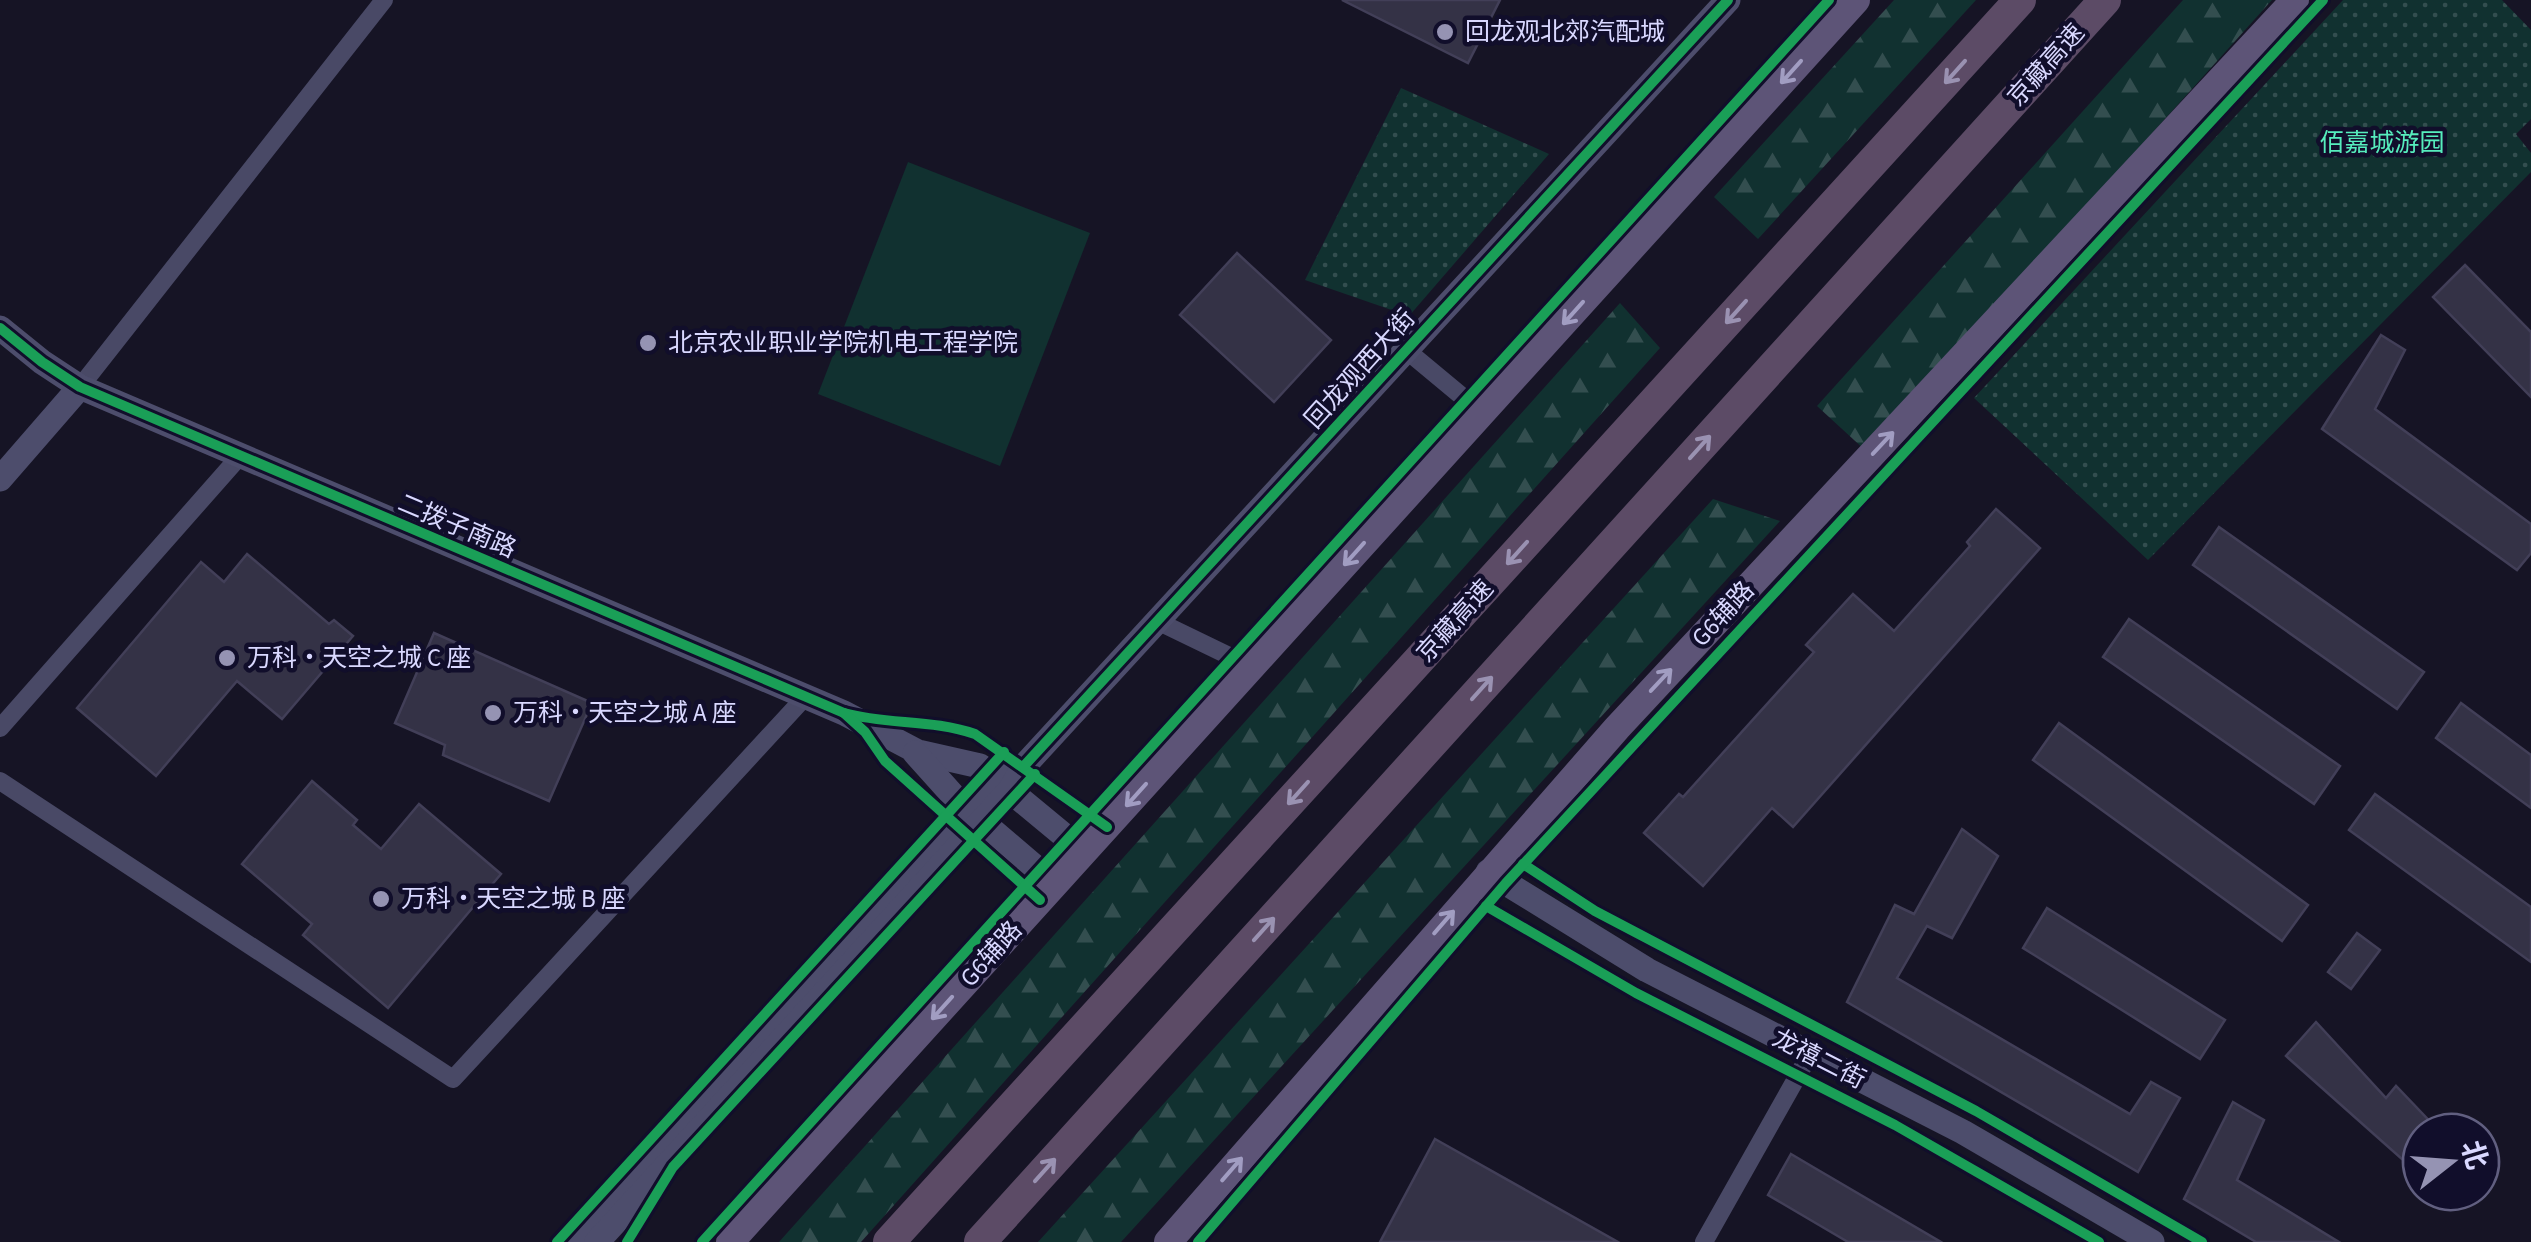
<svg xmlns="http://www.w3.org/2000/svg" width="2531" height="1242" viewBox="0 0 2531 1242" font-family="'Source Sans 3','Noto Sans SC',sans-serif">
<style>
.grass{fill:#113130}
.forest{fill:url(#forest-firs)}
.park{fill:url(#park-dots)}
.building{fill:#343246;stroke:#423f58;stroke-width:2.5}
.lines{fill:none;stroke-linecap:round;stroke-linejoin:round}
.street{stroke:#494966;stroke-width:18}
.secondary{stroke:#4d4d6c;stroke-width:25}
.primary{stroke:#5d5477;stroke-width:28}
.highway{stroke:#5c4b66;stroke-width:32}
.cycleway-casing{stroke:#110e2b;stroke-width:16}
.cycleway{stroke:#1a9f57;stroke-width:10}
.oneway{stroke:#a19dc2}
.oneway2{stroke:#9a92b2}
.poi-dot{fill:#9593b3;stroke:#110e2b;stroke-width:4}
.labels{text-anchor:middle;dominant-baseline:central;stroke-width:9;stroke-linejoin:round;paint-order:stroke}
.poi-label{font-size:25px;fill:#d9d8ff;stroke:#110e2b;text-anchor:start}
.street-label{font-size:25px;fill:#d9d8ff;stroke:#110e2b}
.park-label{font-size:25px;fill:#56edbd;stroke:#110e2b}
</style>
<defs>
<pattern id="forest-firs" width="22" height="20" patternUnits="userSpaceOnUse" patternTransform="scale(2.5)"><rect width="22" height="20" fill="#113130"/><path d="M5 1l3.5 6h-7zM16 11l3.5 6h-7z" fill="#334e4f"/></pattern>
<pattern id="park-dots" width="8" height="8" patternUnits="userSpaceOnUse" patternTransform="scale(2.5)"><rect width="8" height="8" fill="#113130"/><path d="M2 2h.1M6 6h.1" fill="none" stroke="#334e4f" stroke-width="1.8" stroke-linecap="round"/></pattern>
</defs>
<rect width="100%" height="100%" fill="#161425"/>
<path class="grass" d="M908 162 1090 233 1000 466 818 394Z"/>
<g class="forest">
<path d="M1894 0H1976L1758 239 1714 197Z"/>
<path d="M2183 0H2272L1866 451 1817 406Z"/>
<path d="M1620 303 1660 348 861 1242H779Z"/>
<path d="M1713 499 1780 521 1121 1242H1038Z"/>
</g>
<g class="park">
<path d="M2343 0H2502L2531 30V119L2516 134 2531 153V172L2148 560 1974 398Z"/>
<path d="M1401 88 1549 154 1409 316 1305 280Z"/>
</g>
<g class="building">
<path d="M1342 0H1500L1468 63Z"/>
<path d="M1237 253 1331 340 1274 402 1180 315Z"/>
<path d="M2465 265 2531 332V397L2433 297Z"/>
<path d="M2381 335 2405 350 2375 409 2531 524V553L2517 570 2322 429Z"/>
<path d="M1996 509 2040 548 1793 827 1772 808 1703 886 1644 833 1679 794 1683 797 1814 652 1806 645 1853 594 1894 631 1970 546 1967 542Z"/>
<path d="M2219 527 2424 672 2397 709 2193 565Z"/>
<path d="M247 554 329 624 334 620 353 636 282 719 237 681 156 776 77 708 201 562 224 582Z"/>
<path d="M2129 619 2340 766 2314 804 2103 657Z"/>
<path d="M434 633 592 703 549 801 443 755 445 745 395 723Z"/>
<path d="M2461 703 2531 755V808L2436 738Z"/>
<path d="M2059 723 2308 905 2282 941 2033 760Z"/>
<path d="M312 781 357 820 353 825 381 849 419 804 501 874 388 1008 303 935 312 924 242 864Z"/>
<path d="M2375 794 2531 907V962L2349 830Z"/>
<path d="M1962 829 1998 856 1952 938 1927 926 1897 978 2130 1114 2151 1082 2180 1098 2138 1172 1847 1002 1895 905 1914 914Z"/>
<path d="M2047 908 2225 1020 2200 1059 2023 948Z"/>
<path d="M2357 933 2380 950 2351 989 2328 972Z"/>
<path d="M2316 1022 2386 1098 2396 1086 2440 1132H2421V1176L2286 1056Z"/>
<path d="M2233 1102 2264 1120 2237 1180 2339 1242H2256L2184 1199Z"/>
<path d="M1435 1139 1618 1242H1380Z"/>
<path d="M1791 1154 1813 1167 1941 1242H1848L1768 1195Z"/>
</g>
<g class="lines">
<g class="street">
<path d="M1405 349 1482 413"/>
<path d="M80 387 384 0"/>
<path d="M1157 621 1252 667"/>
<path d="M0 728 240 456"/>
<path d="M0 781 453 1079 806 696"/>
<path d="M1704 1242 1810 1054"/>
</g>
<g class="secondary">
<path d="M0 328 42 362 80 387 844 713 918 752 980 766 1084 852"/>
<path d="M0 479 80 387"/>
<path d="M915 753 959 802 1055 884"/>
<path d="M1488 872 1647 970 1963 1132 2152 1242"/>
<path d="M570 1242 994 776 1010 771"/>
<path d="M597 1242 1010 790 1024 766 1728 0"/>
</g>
<g class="primary">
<path d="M730 1242 1856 0"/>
<path d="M1168 1242 1617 728 2295 0"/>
</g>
<g class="highway">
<path d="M889 1242 2020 0"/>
<path d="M980 1242 2105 0"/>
</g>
<g class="cycleway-casing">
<g id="cycleway">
<path d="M0 328 42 362 80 387 844 713C887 725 933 719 975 734L1107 827"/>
<path d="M844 713 865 732 885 761 1040 900"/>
<path d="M1024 766 1728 0"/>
<path d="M1523 864 1595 911 1976 1111 2202 1242"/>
<path d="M1486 906 1636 993 1895 1125 2099 1242"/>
<path d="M557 1242 1004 752"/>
<path d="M627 1242 673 1167 1035 774"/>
<path d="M702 1242 1829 0"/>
<path d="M1198 1242 1506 883 2323 0"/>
</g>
</g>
<use href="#cycleway" class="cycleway"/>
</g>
<defs><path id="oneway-shaft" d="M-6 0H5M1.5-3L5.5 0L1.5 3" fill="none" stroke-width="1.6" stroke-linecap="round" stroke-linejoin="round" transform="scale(2.5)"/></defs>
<g class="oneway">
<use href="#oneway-shaft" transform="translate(1791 72) rotate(132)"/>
<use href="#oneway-shaft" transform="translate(1573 313) rotate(132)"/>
<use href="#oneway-shaft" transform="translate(1883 443) rotate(-47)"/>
<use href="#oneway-shaft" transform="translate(1354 554) rotate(132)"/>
<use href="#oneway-shaft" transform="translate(1661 680) rotate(-47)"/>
<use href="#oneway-shaft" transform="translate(1136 795) rotate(132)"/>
<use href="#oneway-shaft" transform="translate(1444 922) rotate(-49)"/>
<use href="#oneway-shaft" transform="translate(942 1008) rotate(132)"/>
<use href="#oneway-shaft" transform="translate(1232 1169) rotate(-49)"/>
</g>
<g class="oneway2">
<use href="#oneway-shaft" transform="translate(1955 72) rotate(132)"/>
<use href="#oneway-shaft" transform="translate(1736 312) rotate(132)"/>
<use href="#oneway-shaft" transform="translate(1700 447) rotate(-48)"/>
<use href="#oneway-shaft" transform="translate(1517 553) rotate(132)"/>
<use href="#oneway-shaft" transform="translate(1482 688) rotate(-48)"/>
<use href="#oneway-shaft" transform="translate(1298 793) rotate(132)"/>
<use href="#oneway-shaft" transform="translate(1264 929) rotate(-48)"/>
<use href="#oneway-shaft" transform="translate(1045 1170) rotate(-48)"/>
</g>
<g class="poi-dot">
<circle cx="1445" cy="32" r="10"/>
<circle cx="648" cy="343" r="10"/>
<circle cx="227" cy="658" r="10"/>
<circle cx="493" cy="713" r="10"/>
<circle cx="381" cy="899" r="10"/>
</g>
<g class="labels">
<g class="poi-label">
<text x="1465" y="32">回龙观北郊汽配城</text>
<text x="668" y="343">北京农业职业学院机电工程学院</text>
<text x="247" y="658">万科・天空之城 C 座</text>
<text x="513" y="713">万科・天空之城 A 座</text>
<text x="401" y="899">万科・天空之城 B 座</text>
</g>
<g class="street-label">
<text transform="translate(2046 65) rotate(-48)">京藏高速</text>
<text transform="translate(1360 369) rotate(-48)">回龙观西大街</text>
<text transform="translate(457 526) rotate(23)">二拨子南路</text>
<text transform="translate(1723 614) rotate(-47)">G6辅路</text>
<text transform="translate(1455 621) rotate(-48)">京藏高速</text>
<text transform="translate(991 954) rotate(-48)">G6辅路</text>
<text transform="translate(1819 1059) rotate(27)">龙禧二街</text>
</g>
<g class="park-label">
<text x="2382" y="143">佰嘉城游园</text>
</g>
</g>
<g transform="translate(2451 1162) rotate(73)"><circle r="48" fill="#110e2b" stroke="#615f80" stroke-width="2.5"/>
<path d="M0-8L18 38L0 25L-18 38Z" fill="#9593b3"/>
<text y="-15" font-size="28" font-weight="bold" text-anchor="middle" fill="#d9d8ff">北</text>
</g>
</svg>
